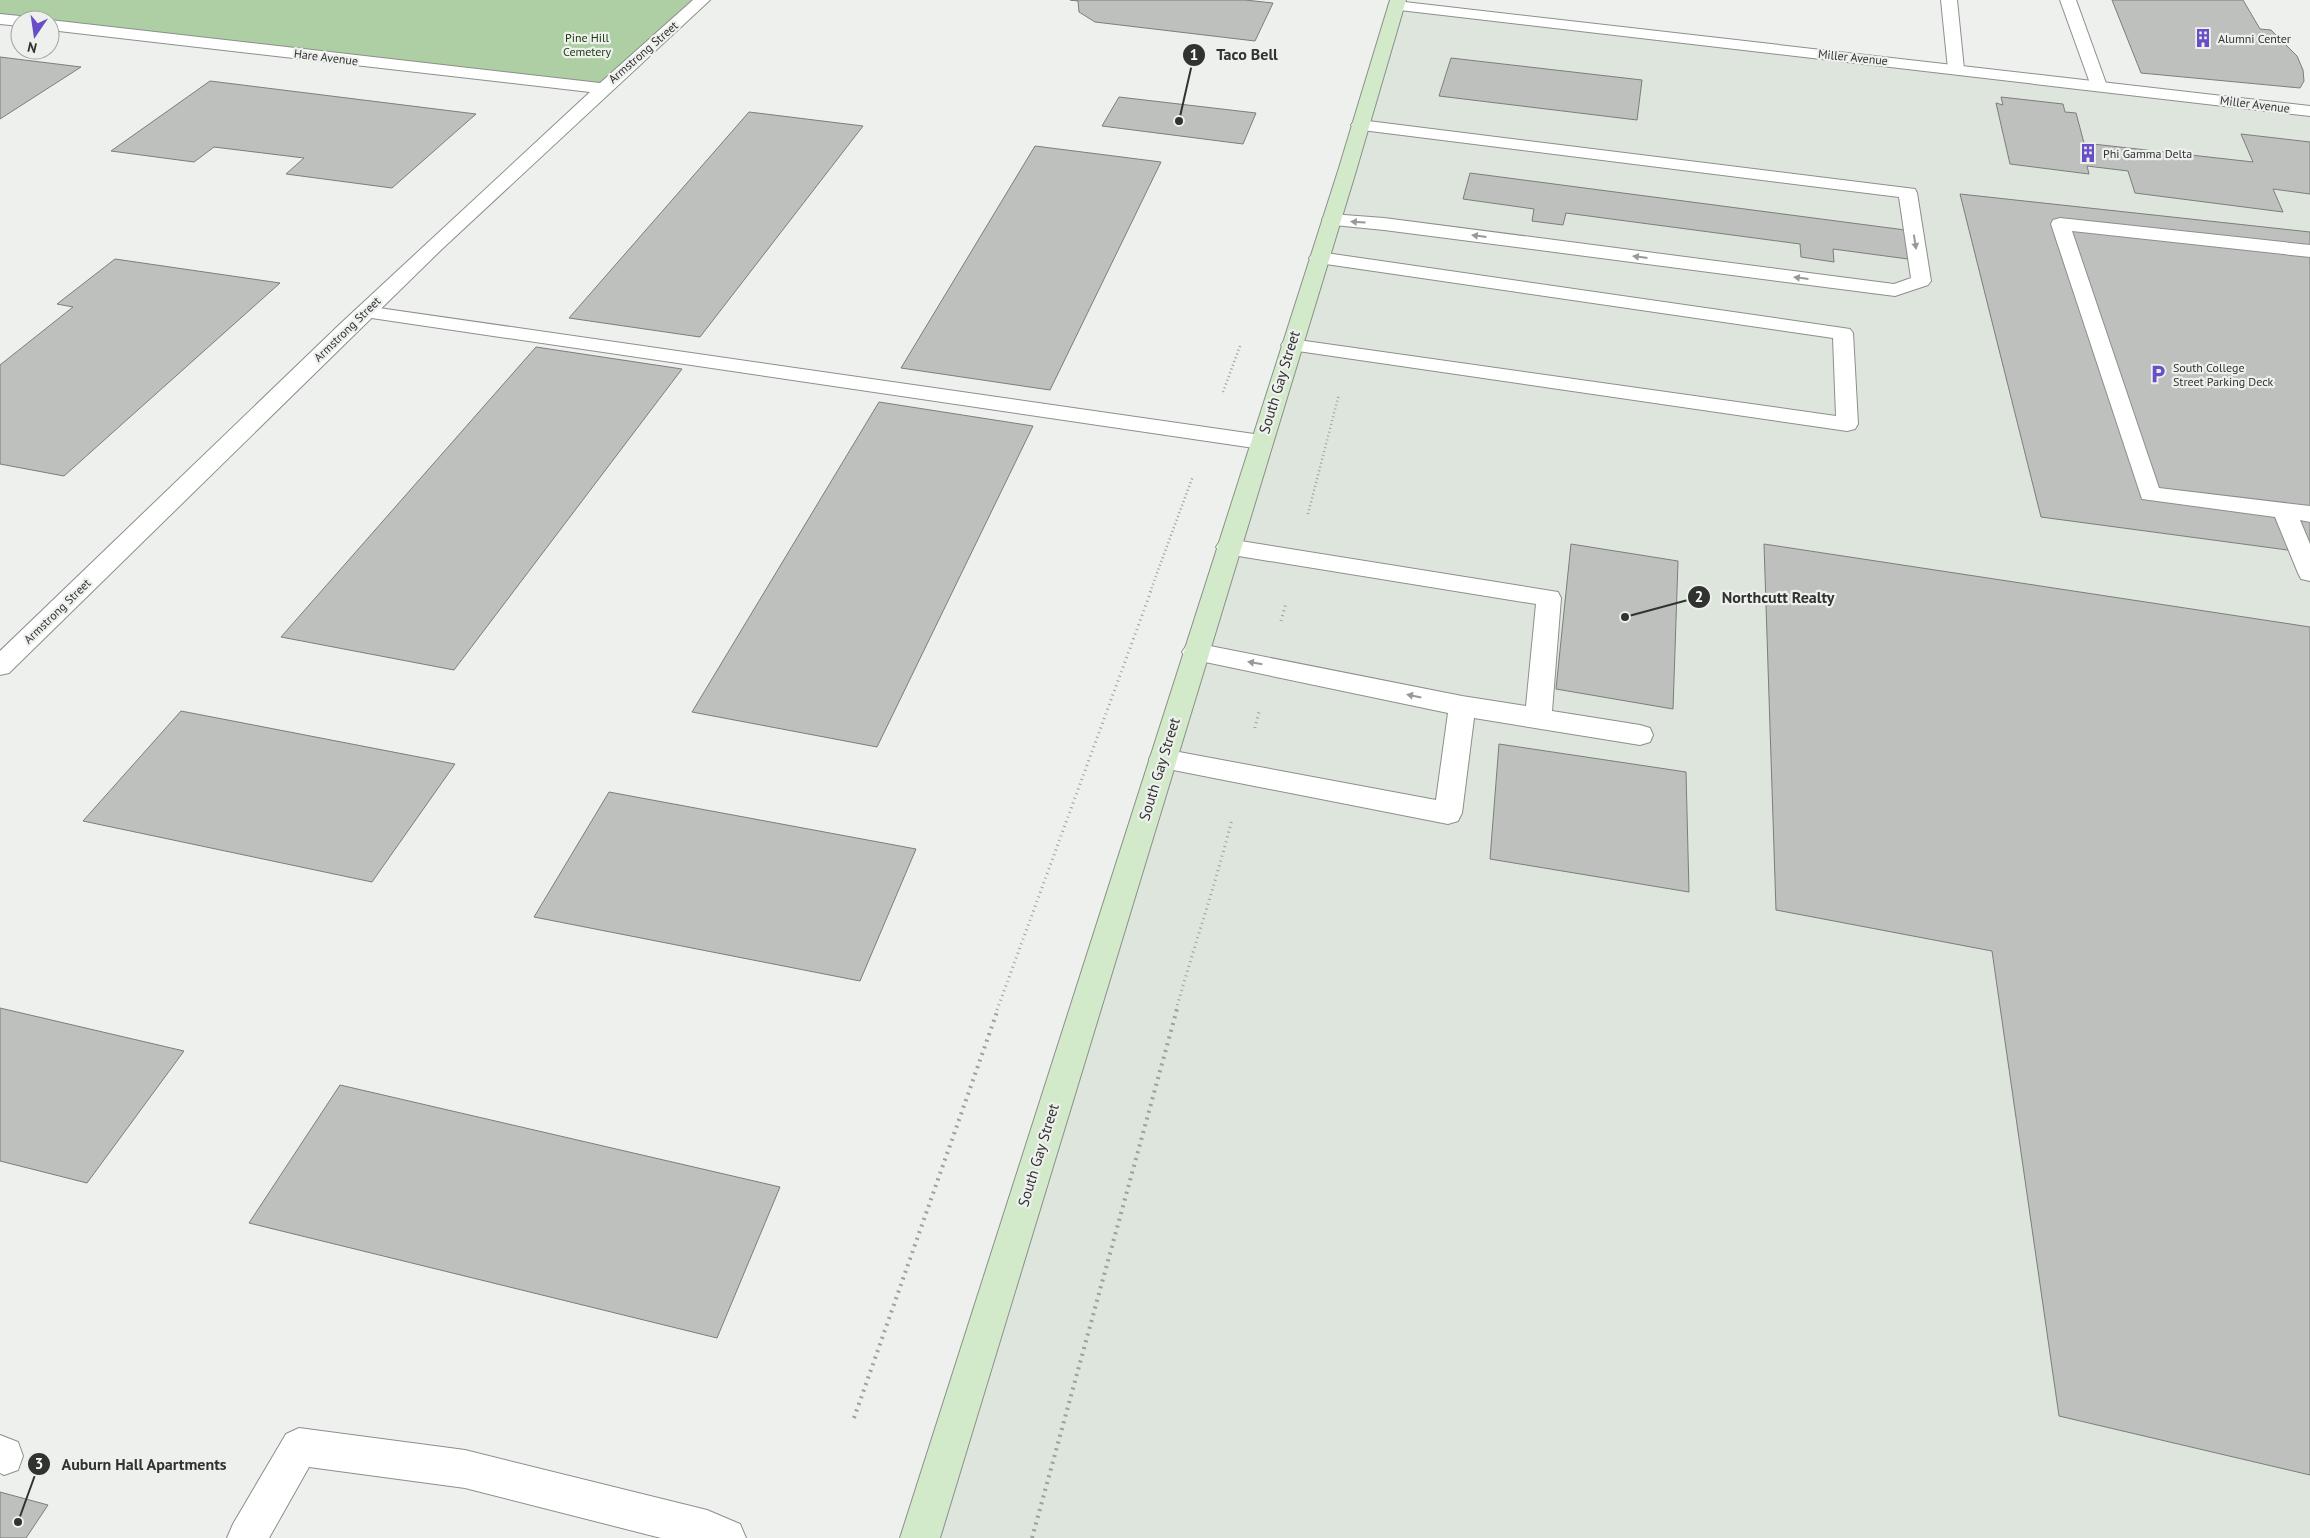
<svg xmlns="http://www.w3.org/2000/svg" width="2310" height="1538" viewBox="0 0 2310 1538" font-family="'PT Sans',sans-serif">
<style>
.built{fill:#dde5dc}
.green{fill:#adcfa3}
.building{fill:#bdc0bc;stroke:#7b7e7b}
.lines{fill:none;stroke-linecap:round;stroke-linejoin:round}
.lane-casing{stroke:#8c8f8b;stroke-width:2}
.street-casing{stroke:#8c8f8b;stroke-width:2}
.secondary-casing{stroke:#8c8f8b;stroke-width:2}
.path-far2{stroke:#9ea09d;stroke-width:2.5;stroke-dasharray:1 3;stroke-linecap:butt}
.path-far1{stroke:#9ea09d;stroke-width:3;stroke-dasharray:1 4;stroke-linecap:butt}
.path{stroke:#9ea09d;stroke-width:4;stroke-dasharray:2 5;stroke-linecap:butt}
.lane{fill:#fff;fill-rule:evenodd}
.street{fill:#fff;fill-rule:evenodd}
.secondary{fill:#d2eac9;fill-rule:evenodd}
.oneway{fill:#989998}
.labels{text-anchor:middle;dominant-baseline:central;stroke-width:4.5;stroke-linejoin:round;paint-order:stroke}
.far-park-label{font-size:12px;fill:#17390a;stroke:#edf0ec}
.far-poi-label{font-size:12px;fill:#313331;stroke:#edf0ec;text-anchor:start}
.far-street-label{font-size:12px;fill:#313331;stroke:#edf0ec}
.street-label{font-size:15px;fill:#313331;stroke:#edf0ec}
.leader{fill:none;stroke:#313331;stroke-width:2}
.callout-dot{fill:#313331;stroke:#edf0ec;stroke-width:2}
.mark-label{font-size:15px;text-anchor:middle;font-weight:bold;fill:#fff}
.callout-label{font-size:16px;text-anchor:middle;font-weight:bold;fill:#313331;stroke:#edf0ec;stroke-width:4.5;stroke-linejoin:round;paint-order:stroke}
</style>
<rect width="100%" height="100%" fill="#edf0ec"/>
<path class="built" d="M1396 6 2310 111V1538H920Z"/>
<path class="green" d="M0 0H702L602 88 50 20 0 18Z"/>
<g class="building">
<path d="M1070 0H1245L1273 3 1255 41 1095 22 1079 12 1078 1Z"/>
<path d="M2112 0H2243L2260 29 2271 30 2297 56 2303 70 2304 81 2300 88 2141 73Z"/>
<path d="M0 57 81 67 0 119Z"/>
<path d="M1451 58 1642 80 1637 120 1439 96Z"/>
<path d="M210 81 476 114 392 188 286 174 304 158 214 147 194 162 111 151Z"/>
<path d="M1119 97 1256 113 1243 144 1102 126Z"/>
<path d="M2001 97 2063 104 2065 112 2076 113 2084 143 2253 162 2241 134 2310 142V194L2273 189 2283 212 2135 193 2128 171 2087 166 2089 174 2010 164 1996 103 2003 105Z"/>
<path d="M749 112 863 126 700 337 569 318Z"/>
<path d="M1035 146 1161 162 1050 390 901 368Z"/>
<path d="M1470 173 1905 230 1908 259 1833 249 1834 262 1801 257 1800 244 1566 213 1563 225 1532 221 1534 209 1463 199Z"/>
<path d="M1960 194 2310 232V553L2041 517Z"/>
<path d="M115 259 280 283 64 476 0 464V365L73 307 57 304Z"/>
<path d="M536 347 682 369 454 670 281 637Z"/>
<path d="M879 402 1033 426 877 747 692 712Z"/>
<path d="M1571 544 1678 561 1673 709 1556 689Z"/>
<path d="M1764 544 2310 627V1475L2059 1416 1992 951 1776 910Z"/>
<path d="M181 711 455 764 372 882 83 821Z"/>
<path d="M1499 744 1686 772 1689 892 1490 859Z"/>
<path d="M609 792 916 849 860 981 534 917Z"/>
<path d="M0 1008 184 1051 87 1183 0 1161Z"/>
<path d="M340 1085 780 1187 717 1338 249 1223Z"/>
<path d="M0 1492 48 1505 26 1538H0Z"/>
</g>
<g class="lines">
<g class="lane-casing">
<g id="lane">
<path d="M1941 0H1957L1964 69 1962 73H1950L1948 69Z"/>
<path d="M2060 0H2076L2107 86 2105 90H2093L2091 86Z"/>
<path d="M1360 120 1915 189 1917 193 1931 281 1928 285 1895 296 1384 230 1324 224 1322 220 1324 216 1331 214 1384 218 1894 284 1911 278 1899 197 1354 129 1351 125 1354 121Z"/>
<path d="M2060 218 2310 245V257L2072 231 2159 488 2310 506V522L2300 520 2310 544V581L2301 579 2298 573 2275 517 2142 499 2051 224 2053 220Z"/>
<path d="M1319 252 1850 329 1853 333 1858 424 1855 429 1847 431 1284 349 1281 345 1284 341 1291 339 1836 416 1833 338 1312 262 1309 258 1312 254Z"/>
<path d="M365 306 1261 435 1269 437 1272 442 1269 447 1261 449 358 316 355 312 358 308Z"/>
<path d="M1228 539 1558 592 1561 598 1552 711 1640 725 1650 728 1653 735 1650 742 1640 745 1474 718 1462 813 1458 821 1448 824 1153 766 1149 759 1153 752 1163 749 1436 800 1448 713 1186 658 1182 652 1186 646 1195 643 1462 696 1526 706 1536 604 1220 553 1216 547 1220 541Z"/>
<path d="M299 1428 465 1450 707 1510 740 1524 746 1538H661L465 1488 309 1467 269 1538H227L233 1524 286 1434Z"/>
<path d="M0 1435 18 1442 23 1456 18 1470 4 1475 0 1473Z"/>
</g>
</g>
<g class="street-casing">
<g id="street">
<path d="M693 0H710L442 249 9 673 0 675V651L340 324 590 92 50 30V20L600 83Z"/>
<path d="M1396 1 2310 106V116L1391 9 1388 6 1391 3Z"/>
<path d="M0 14 20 16 27 20H20V26L0 24Z"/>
</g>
</g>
<g class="secondary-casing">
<path id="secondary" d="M1390 0H1406L1356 171 940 1538H900L1338 171Z"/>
</g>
<g class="path-far2">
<path d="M1223 392 1240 346"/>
<path d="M1308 514 1339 394"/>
<path d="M1150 592 1193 476"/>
</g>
<g class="path-far1">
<path d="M1281 621 1286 603"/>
<path d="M1255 728 1259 712"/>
<path d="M997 1010 1151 591"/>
<path d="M1176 1010C1194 946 1216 883 1232 819"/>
</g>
<g class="path">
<path d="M854 1418 998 1009"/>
<path d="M1032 1538 1177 1009"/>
</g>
<use href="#lane" class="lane"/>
<use href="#street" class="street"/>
<use href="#secondary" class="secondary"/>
</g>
<defs><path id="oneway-solid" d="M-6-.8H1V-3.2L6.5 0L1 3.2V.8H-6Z" transform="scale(1.25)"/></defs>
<g class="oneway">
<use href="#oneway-solid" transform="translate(1358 222) rotate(-176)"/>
<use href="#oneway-solid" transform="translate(1479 236) rotate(-173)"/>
<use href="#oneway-solid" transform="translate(1915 242) rotate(81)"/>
<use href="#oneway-solid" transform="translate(1640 257) rotate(-173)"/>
<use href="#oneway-solid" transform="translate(1801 278) rotate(-173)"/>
<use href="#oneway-solid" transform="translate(1255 663) rotate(-170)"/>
<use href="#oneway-solid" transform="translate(1414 696) rotate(-168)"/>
</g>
<defs>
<g id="building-bare" transform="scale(1.5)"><path d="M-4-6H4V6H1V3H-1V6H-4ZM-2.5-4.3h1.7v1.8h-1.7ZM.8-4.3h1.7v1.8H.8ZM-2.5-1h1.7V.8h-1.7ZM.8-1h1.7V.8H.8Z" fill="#684ec7" stroke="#edf0ec" stroke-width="2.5" paint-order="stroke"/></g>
<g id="parking-bare" transform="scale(1.5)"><path d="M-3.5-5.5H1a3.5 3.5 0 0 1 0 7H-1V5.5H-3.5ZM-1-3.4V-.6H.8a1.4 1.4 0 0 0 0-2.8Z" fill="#684ec7" stroke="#edf0ec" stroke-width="2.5" paint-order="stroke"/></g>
</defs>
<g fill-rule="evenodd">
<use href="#building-bare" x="2203" y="38"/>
<use href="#building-bare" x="2088" y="153"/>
<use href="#parking-bare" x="2158" y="374"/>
</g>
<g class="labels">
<g class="far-park-label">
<text x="587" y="37">Pine Hill<tspan x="587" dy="14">Cemetery</tspan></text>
</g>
<g class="far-poi-label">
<text x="2218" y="38">Alumni Center</text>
<text x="2103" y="153">Phi Gamma Delta</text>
<text x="2173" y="367">South College<tspan x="2173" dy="14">Street Parking Deck</tspan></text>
</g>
<g class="far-street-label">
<text transform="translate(643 52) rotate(-41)">Armstrong Street</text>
<text transform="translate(326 57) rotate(7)">Hare Avenue</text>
<text transform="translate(1853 57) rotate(6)">Miller Avenue</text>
<text transform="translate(2255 104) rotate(7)">Miller Avenue</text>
<text transform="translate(347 329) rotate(-44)">Armstrong Street</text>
<text transform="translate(57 611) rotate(-44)">Armstrong Street</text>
</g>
<g class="street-label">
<text transform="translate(1279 382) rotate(-73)">South Gay Street</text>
<text transform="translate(1159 769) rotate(-73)">South Gay Street</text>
<text transform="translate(1038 1155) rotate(-73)">South Gay Street</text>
</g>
</g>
<path class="leader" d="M1179 121L1194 55M1625 617L1699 597M18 1522L39 1464"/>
<g class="callout-dot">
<circle cx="1179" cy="121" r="5"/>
<circle cx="1625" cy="617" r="5"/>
<circle cx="18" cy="1522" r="5"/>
<circle cx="1194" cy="55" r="12"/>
<circle cx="1699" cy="597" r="12"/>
<circle cx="39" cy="1464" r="12"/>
</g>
<g class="mark-label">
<text x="1194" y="60">1</text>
<text x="1699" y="602">2</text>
<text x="39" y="1469">3</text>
</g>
<g class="callout-label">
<text x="1247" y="60">Taco Bell</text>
<text x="1778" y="603">Northcutt Realty</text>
<text x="144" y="1470">Auburn Hall Apartments</text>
</g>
<g transform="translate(35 35) rotate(193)"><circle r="24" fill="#edf0ec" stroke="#a2a4a1"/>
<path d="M0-4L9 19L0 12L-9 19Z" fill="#684ec7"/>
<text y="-8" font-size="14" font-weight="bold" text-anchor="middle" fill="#313331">N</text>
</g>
</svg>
